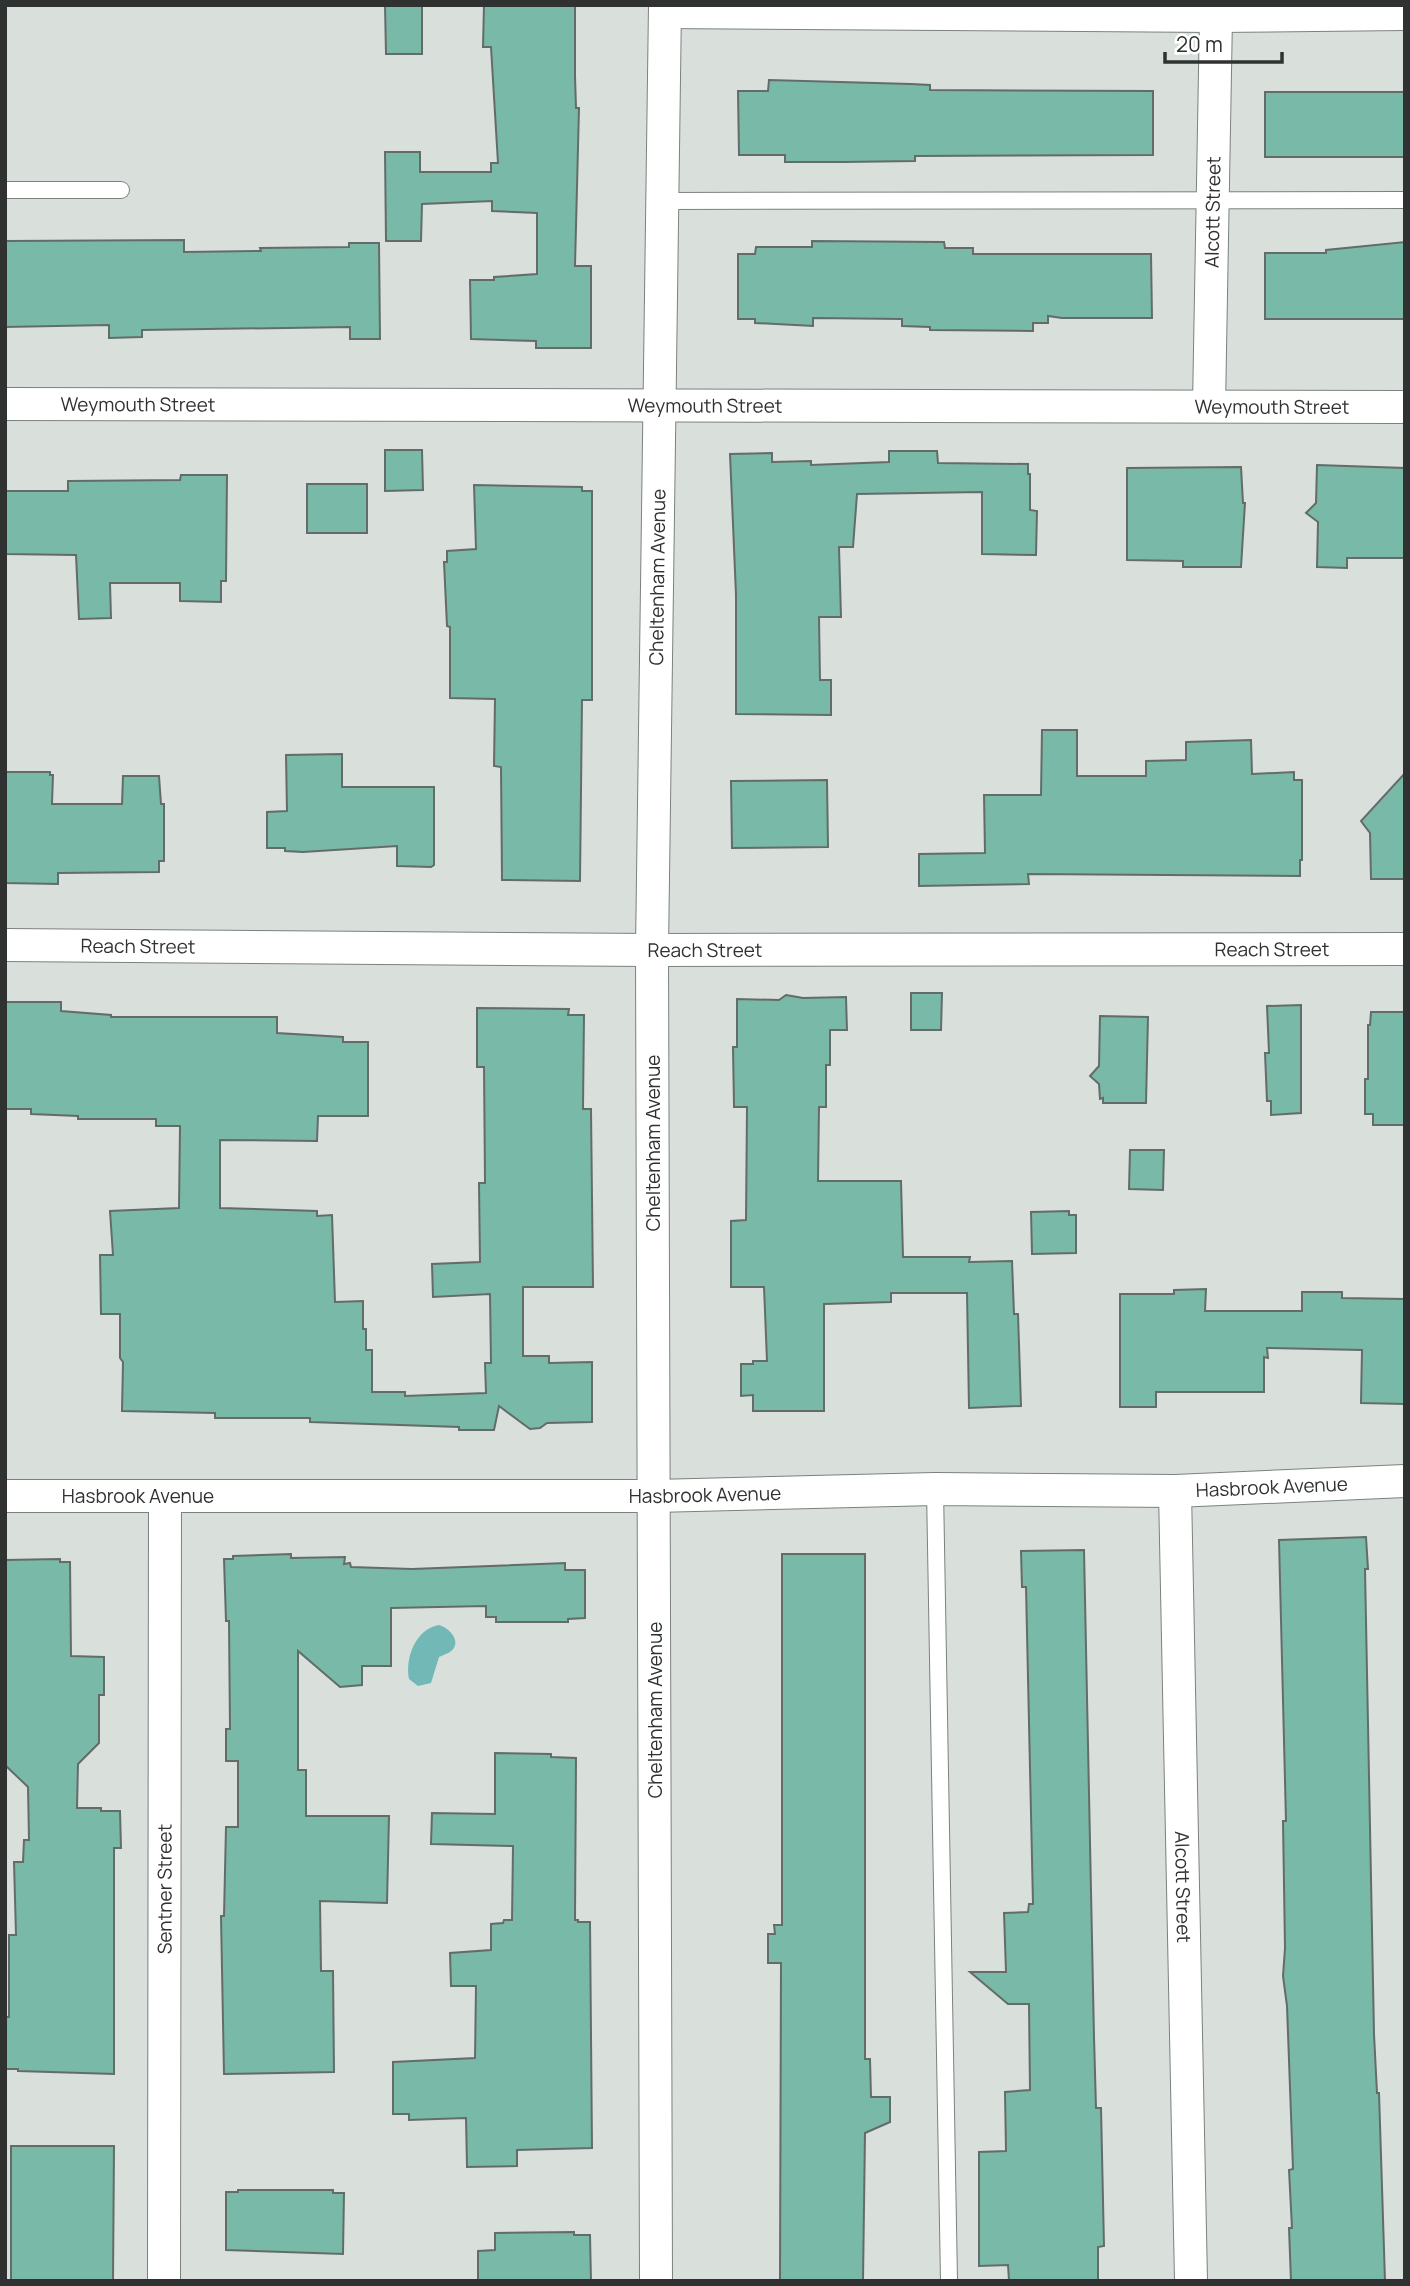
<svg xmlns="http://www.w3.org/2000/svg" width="1410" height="2286" viewBox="0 0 1410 2286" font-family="Manrope,sans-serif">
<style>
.water{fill:#71b8b7}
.building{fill:#78b9a7;stroke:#646c6a;stroke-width:2}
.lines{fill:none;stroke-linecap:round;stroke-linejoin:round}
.lane-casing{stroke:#7b827d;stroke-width:18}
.street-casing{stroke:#7b827d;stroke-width:34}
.lane{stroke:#fff;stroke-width:16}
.street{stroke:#fff;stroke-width:32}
.labels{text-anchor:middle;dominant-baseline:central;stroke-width:5;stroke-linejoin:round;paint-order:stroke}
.street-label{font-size:19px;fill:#2f3230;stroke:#fff}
</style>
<rect width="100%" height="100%" fill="#d9e0db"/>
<path class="water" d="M439 1625C450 1628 463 1643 450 1652 447 1654 443 1655 439 1657L431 1683 418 1686 409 1679C405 1657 416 1629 439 1625Z"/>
<g class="building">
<path d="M385 5H422V54H386Z"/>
<path d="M484 5H575V76L576 108H579L575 266H591V348H536V341L471 339 470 280H494V277L537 274V213L492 211V201L422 204 421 241H386L385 152H420V172H491V163H498L491 47H483Z"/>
<path d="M769 80 911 84 930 85V90L1153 91V155L915 156V161L844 162H785V155H739L738 91H768Z"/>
<rect x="1265" y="92" width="140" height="65"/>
<path d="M184 240V252L261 251 260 248 349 247V243H379L380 339H350V327L142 330V337L109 338V325L5 327V241Z"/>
<path d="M812 241 944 242 945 248H973V254H1151L1152 318H1062L1048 316V323H1033V331L930 330V327L902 326V319L813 318V326L755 323V319H738V254H755L756 247H812Z"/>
<path d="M1405 242V319H1265V253H1326V250Z"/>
<path d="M385 450H422L423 490 385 491Z"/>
<path d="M889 451H937L938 463 1028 464V474H1030V510L1037 511 1036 555 982 554V492L857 494 853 547H839L841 617H819L820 680H831V715L736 714V595L730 454 772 453V462L811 461V465L889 462Z"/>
<path d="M1317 465 1405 468V558H1347V568L1317 567 1318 522 1306 513 1316 503Z"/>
<path d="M1241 467 1243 503H1245L1241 567H1183V561L1127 560V468Z"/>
<path d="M181 475H227L226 581H221V602L180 601V583H110L111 618 79 619 76 555 5 554V491H68V481L180 480Z"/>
<rect x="307" y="484" width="60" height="49"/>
<path d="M474 485 582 487V491H592V700H582L580 881 502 880 501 767 494 766 495 699 450 698V627L447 626 444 562H447V551L476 549Z"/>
<path d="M1042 730H1077V776H1146V761L1186 760V742L1251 740 1252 774 1294 772V780H1302V860H1300V876L1028 874 1029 884 919 886V854L985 853 984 795H1041Z"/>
<path d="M342 754V787H434V865L431 867 397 866V846L303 852 285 851V848H267V812L287 811 286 755Z"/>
<path d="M5 772H50V775H53L52 804H122L123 776H159L161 804H164V861H159V872L58 873V884L5 883Z"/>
<path d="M1405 773V879H1371L1370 833 1361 821Z"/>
<path d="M827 780 828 847 732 848 731 781Z"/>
<path d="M911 993H942L941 1030H911Z"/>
<path d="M786 995 803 998 846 997 847 1030H830V1065H826V1107H819L818 1181H901L903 1257H970L969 1262 1012 1261 1014 1314H1018L1021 1406 969 1408 967 1293H891V1302L824 1304V1411H753V1395L741 1396V1364H753V1361H767L764 1287H731V1221L746 1220 747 1107H734L733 1047H737V999L779 1000Z"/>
<path d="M5 1002H61V1011L111 1015V1017H277V1033L343 1037V1042H368V1116H318L317 1141 220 1140V1208L317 1211V1216L332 1215 335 1302 363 1301V1329H366V1350H372V1392H405V1396L486 1393 485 1363H491L490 1294 433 1297 432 1264 480 1262 479 1183H485L484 1067H477V1008L569 1009 568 1015H584L583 1109H591L593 1287H523V1356H549V1363L592 1362V1422L547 1423 540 1428 530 1429 499 1406 494 1430H459V1427L310 1422V1418H215V1413L122 1411 123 1362 120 1358V1314H101L100 1255H113L110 1211 179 1208 180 1126H156V1119H78V1116L31 1114V1109H5Z"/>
<path d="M1301 1005V1113L1271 1115V1101H1267L1265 1053H1269L1267 1006Z"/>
<path d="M1371 1012H1405V1125H1373V1114H1365V1079H1368V1025H1370Z"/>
<path d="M1100 1016 1148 1017 1146 1103H1103V1098L1100 1099 1099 1084 1090 1076 1099 1066Z"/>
<path d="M1130 1150H1164L1163 1190 1129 1189Z"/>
<path d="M1069 1211V1215H1076V1253L1032 1254 1031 1212Z"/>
<path d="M1206 1289 1205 1311H1302V1292H1342V1298L1405 1299V1404L1361 1403 1362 1350 1267 1348 1268 1358 1264 1357V1392H1156V1407H1120V1294H1174V1290Z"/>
<path d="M1366 1537 1368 1569H1365L1374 2034 1377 2093H1379L1385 2281H1291L1289 2228H1292L1289 2170 1293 2169 1287 2006 1283 1976 1285 1948 1283 1821H1286L1279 1540Z"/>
<path d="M1084 1550 1094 2037 1096 2108H1101L1104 2246 1098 2247V2281H1009L1008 2265 979 2266V2152L1006 2151 1005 2092 1030 2090 1029 2004H1008L970 1972H1006L1004 1913 1028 1912 1029 1904H1033L1026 1587H1022L1021 1551Z"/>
<path d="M291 1554V1558L345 1557 344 1564 350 1563 351 1567 412 1569 565 1563V1570H585V1618L568 1619V1622H496V1617H486V1606L391 1608V1666H362V1685L340 1687 298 1651V1770H306V1816H389L387 1903 320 1901 321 1971H333L334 2072 224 2074 221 1916H224L226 1827H238V1761H226V1729H230L229 1621H226L224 1559H233V1556Z"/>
<path d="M782 1554H865V2059H870L871 2097H890V2122L865 2133 863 2281H780L781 1963H768V1934H775L774 1925H782Z"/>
<path d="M60 1559V1562H70L71 1656 104 1657V1695H99V1743L78 1764 77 1808H101V1811H120L121 1848H114V2074L18 2071V2069H5V2017H9V1935H16L14 1862H23L24 1840H29L28 1787 5 1765V1560Z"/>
<path d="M495 1753 551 1754V1757L576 1758 575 1920H578V1922H590L592 2148 517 2150V2166L467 2167 466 2118 409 2120V2114H393V2062L475 2058 476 1986H451L450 1953 491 1950V1924L503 1923 504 1920H512L513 1846 431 1844 432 1813 495 1814Z"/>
<path d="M11 2146H114L113 2281H11Z"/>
<path d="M238 2190H333V2193H344L343 2254 226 2250V2192H238Z"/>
<path d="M574 2232V2235H590L591 2281H478V2251L495 2250V2233Z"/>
</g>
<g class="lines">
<g class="lane-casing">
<g id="lane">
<path d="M5 190H121"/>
<path d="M662 201 1405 200"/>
<path d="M935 1489 949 2281"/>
</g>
</g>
<g class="street-casing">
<g id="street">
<path d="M665 12 1216 16 1405 14"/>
<path id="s1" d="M5 404 1405 407"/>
<path id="s2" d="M1209 406 1216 16"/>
<path id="s3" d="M5 945 652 950 1405 949"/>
<path id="s4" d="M1175 1491 1191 2281"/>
<path id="s5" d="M5 1496H655L935 1489 1175 1491 1405 1481"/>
<path id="s6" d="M164 2281 165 1497"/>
<path id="s7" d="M656 2281 652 950 665 5"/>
</g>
</g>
<use href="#lane" class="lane"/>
<use href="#street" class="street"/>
</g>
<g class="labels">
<g class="street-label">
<text stroke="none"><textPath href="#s2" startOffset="194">Alcott Street</textPath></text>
<text stroke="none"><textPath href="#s1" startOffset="133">Weymouth Street</textPath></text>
<text stroke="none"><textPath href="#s1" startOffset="700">Weymouth Street</textPath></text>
<text stroke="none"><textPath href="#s1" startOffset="1267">Weymouth Street</textPath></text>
<text stroke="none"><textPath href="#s7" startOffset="1704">Cheltenham Avenue</textPath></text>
<text stroke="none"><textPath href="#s3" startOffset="133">Reach Street</textPath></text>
<text stroke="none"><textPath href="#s3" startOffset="1267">Reach Street</textPath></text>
<text stroke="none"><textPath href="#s3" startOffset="700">Reach Street</textPath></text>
<text transform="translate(653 1143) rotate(-90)">Cheltenham Avenue</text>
<text stroke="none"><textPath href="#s5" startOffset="1267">Hasbrook Avenue</textPath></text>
<text stroke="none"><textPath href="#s5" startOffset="700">Hasbrook Avenue</textPath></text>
<text stroke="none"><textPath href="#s5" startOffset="133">Hasbrook Avenue</textPath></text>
<text transform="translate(655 1710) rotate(-90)">Cheltenham Avenue</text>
<text stroke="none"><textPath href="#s4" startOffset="396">Alcott Street</textPath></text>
<text stroke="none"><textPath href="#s6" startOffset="392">Sentner Street</textPath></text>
</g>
</g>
<rect width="1410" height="2286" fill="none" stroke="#2f3230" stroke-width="14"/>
<path d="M1165 52v10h117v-10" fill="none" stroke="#2f3230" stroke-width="3.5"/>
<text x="1176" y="52" font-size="21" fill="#2f3230" stroke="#ffffff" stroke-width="5" paint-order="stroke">20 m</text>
</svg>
